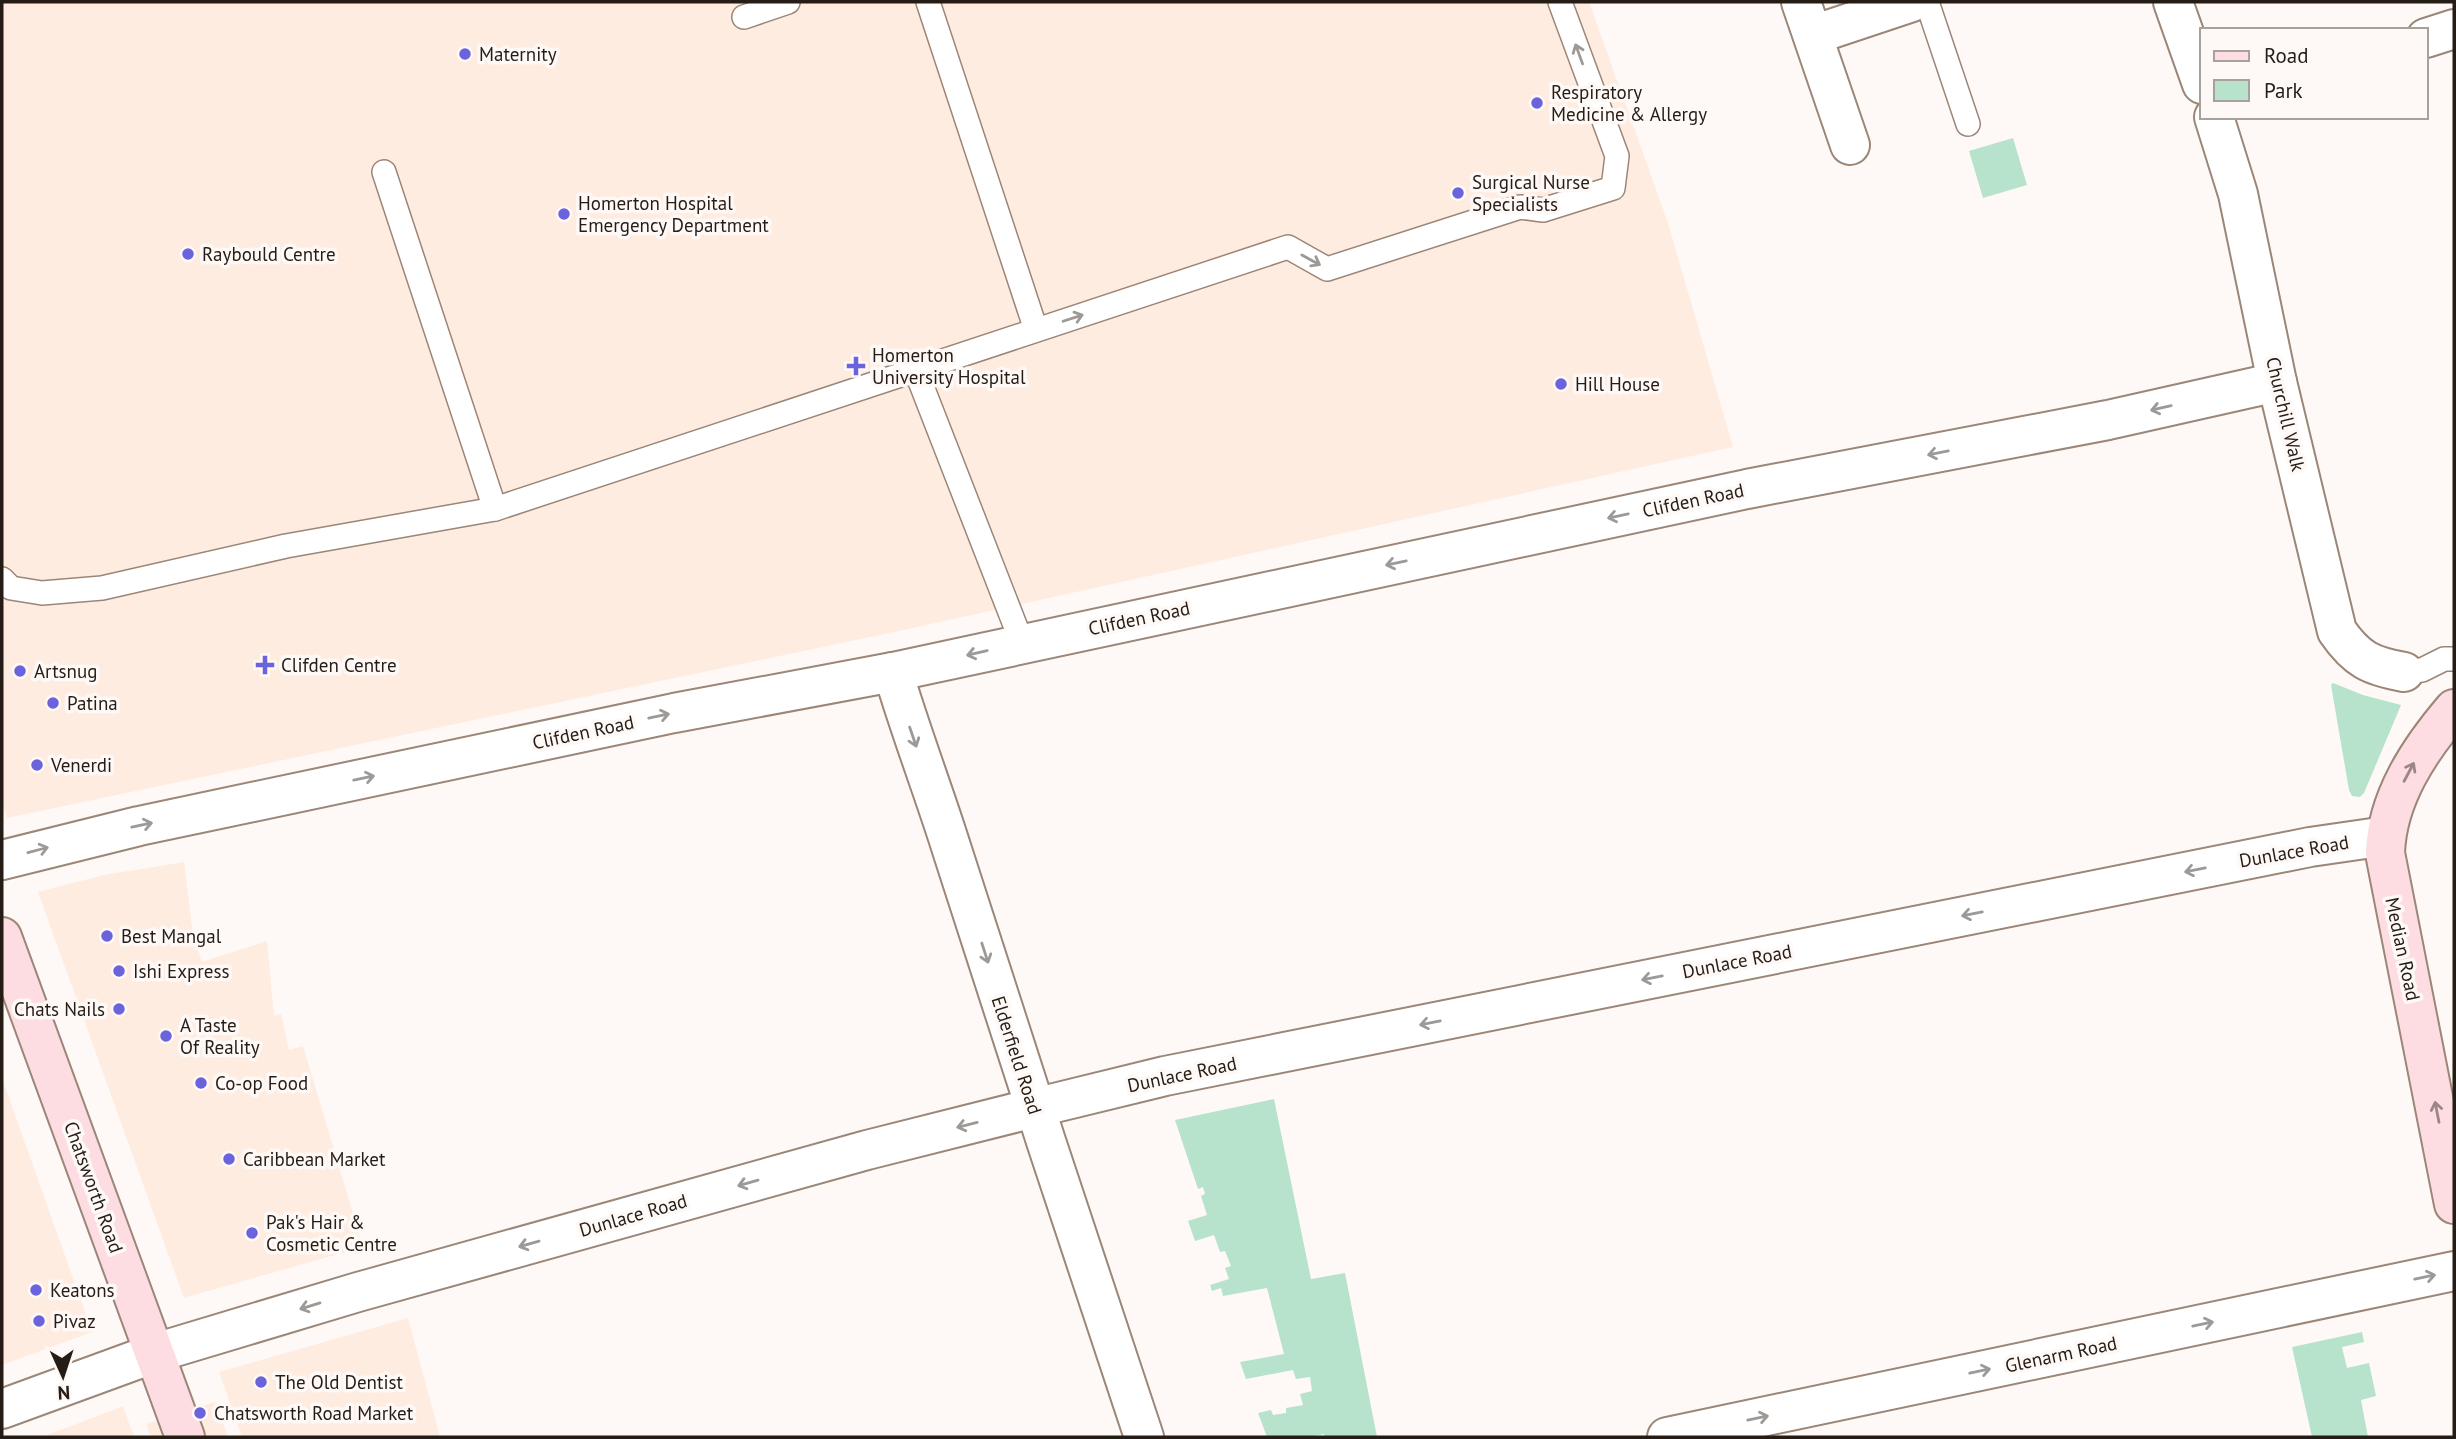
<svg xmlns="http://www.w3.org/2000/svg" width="2456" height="1439" viewBox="0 0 2456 1439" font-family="'PT Sans',sans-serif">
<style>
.built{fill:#ffece0}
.green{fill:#b7e3cc}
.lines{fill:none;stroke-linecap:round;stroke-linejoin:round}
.lane-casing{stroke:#9b8677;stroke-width:26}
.street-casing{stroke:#9b8677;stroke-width:42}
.secondary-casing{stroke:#9b8677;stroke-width:42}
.lane{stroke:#fff;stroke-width:23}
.street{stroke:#fff;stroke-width:38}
.secondary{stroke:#fddde2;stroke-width:38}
.oneway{stroke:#9d9996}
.oneway2{stroke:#9c8686}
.poi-dot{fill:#6a63dc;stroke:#fef9f6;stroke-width:2.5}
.labels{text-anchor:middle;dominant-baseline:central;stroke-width:7;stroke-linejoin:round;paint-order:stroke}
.poi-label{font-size:19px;fill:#251c16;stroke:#fef9f6;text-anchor:start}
.street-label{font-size:19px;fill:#251c16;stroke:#fef9f6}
</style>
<rect width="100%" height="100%" fill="#fef9f6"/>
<g class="built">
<path d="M2 2H1589L1668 223 1733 447 899 631 7 818 2 805Z"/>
<path d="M184 862 193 935 202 962 267 941 274 1016 281 1014 289 1050 303 1046 363 1247 184 1298 38 892 104 875Z"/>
<path d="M2 1078 92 1332 2 1365Z"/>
<path d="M408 1318 440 1437H242L219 1372Z"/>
<path d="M215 1402 228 1437H151L146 1424Z"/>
<path d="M123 1406 134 1437H42L74 1425Z"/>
</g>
<g class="green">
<path d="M2013 138 2027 185 1983 198 1969 151Z"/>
<path d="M2333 683 2363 695 2401 705 2364 793 2360 797 2352 796 2349 790 2331 685Z"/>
<path d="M1274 1099 1311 1279 1345 1273 1377 1437H1325L1324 1434 1309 1437H1267L1258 1413 1271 1410 1273 1415 1286 1413V1408L1303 1405 1300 1394 1312 1391 1310 1377 1296 1379 1293 1370 1246 1379 1240 1362 1284 1354 1267 1288 1223 1296 1221 1288 1212 1291 1210 1285 1229 1279 1225 1268 1231 1266 1225 1251 1220 1252 1214 1235 1195 1241 1188 1221 1207 1215 1201 1196 1205 1194 1203 1187 1198 1189 1175 1120Z"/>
<path d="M2362 1332 2364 1342 2342 1347 2347 1368 2369 1363 2376 1396 2361 1400 2368 1437H2312L2292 1347Z"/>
</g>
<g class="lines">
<g class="lane-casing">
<g id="lane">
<path d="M928 2 1036 330"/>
<path d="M1927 2 1968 124"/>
<path d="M744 17 788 2"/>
<path d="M384 172 495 509"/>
<path d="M916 371 1022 643"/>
<path d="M2 579 11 588 42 593 102 588 286 546 495 509 1288 247 1327 269 1520 207 1543 210 1613 188 1617 156 1560 2"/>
<path d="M2404 672 2422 670 2444 659H2454"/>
</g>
</g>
<g class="street-casing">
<g id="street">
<path d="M1801 2 1850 145"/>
<path d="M2173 2 2202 84"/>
<path d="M1813 35 1912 2"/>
<path d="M2426 38 2454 29"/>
<path d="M2214 117 2238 194 2277 382 2337 631C2357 660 2371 666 2404 672"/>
<path d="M893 672C911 733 934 792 953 853 1015 1048 1079 1243 1144 1437"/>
<path d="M2 860 139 826 674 713 893 672 1747 489 2108 420 2277 382"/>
<path d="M2 1409 155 1353 358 1292 867 1150 1034 1108 1165 1076 2310 847 2386 836"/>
<path d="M1667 1437 2454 1271"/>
</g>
</g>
<g class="secondary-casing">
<g id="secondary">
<path d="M2454 709C2419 750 2387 798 2385 853L2454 1204"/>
<path d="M2 937 185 1437"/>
</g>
</g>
<use href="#lane" class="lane"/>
<use href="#street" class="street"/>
<use href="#secondary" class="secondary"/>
</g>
<defs><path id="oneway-shaft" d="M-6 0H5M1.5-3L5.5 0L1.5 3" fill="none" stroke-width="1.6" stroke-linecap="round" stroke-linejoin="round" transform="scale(1.75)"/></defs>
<g class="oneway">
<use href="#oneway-shaft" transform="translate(1579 54) rotate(-110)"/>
<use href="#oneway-shaft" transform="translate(1311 260) rotate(29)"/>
<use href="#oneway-shaft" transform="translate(1073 318) rotate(-18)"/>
<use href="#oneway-shaft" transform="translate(2161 408) rotate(167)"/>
<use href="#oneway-shaft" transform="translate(1938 453) rotate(169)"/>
<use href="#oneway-shaft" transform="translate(1618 516) rotate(168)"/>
<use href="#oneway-shaft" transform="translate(1396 563) rotate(168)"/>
<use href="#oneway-shaft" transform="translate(977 653) rotate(167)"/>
<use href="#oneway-shaft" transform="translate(659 716) rotate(-12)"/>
<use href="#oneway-shaft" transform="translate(913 737) rotate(71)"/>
<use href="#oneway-shaft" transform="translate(364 778) rotate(-12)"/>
<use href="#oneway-shaft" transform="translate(142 825) rotate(-12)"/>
<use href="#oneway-shaft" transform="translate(38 850) rotate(-15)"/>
<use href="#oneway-shaft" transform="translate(2195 870) rotate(169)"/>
<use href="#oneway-shaft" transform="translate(1972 914) rotate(169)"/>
<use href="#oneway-shaft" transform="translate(985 953) rotate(72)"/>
<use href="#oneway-shaft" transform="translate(1652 978) rotate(169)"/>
<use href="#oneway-shaft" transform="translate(1430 1023) rotate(169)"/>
<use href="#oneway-shaft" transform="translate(967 1125) rotate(166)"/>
<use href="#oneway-shaft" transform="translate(748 1183) rotate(164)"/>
<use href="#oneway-shaft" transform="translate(529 1244) rotate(164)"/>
<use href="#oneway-shaft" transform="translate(2425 1277) rotate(-12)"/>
<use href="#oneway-shaft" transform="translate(310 1306) rotate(163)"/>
<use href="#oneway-shaft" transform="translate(2203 1324) rotate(-12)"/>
<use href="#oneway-shaft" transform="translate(1980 1371) rotate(-12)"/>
<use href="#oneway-shaft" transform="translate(1758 1418) rotate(-12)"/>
</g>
<g class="oneway2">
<use href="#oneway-shaft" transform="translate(2409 772) rotate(-62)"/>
<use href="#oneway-shaft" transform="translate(2437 1112) rotate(-101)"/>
</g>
<g class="poi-dot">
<circle cx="465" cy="54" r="7"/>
<circle cx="1537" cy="103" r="7"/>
<circle cx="1458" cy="193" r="7"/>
<circle cx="564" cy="214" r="7"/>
<circle cx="188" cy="254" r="7"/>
<path d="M852.5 355.5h7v7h7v7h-7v7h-7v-7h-7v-7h7z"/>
<circle cx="1561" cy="384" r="7"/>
<path d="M261.5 654.5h7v7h7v7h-7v7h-7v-7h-7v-7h7z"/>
<circle cx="20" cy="671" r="7"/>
<circle cx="53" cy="703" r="7"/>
<circle cx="37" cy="765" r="7"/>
<circle cx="107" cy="936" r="7"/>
<circle cx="119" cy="971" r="7"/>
<circle cx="119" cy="1009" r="7"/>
<circle cx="166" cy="1036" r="7"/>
<circle cx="201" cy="1083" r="7"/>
<circle cx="229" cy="1159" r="7"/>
<circle cx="252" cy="1233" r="7"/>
<circle cx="36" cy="1290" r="7"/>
<circle cx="39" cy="1321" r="7"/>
<circle cx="261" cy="1382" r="7"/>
<circle cx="200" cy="1413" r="7"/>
</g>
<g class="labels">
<g class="poi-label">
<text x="479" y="54">Maternity</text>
<text x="1551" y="92">Respiratory<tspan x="1551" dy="22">Medicine &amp; Allergy</tspan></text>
<text x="1472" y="182">Surgical Nurse<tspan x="1472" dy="22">Specialists</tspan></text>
<text x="578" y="203">Homerton Hospital<tspan x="578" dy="22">Emergency Department</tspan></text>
<text x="202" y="254">Raybould Centre</text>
<text x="872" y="355">Homerton<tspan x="872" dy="22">University Hospital</tspan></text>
<text x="1575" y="384">Hill House</text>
<text x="281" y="665">Clifden Centre</text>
<text x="34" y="671">Artsnug</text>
<text x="67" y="703">Patina</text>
<text x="51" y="765">Venerdi</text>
<text x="121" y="936">Best Mangal</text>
<text x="133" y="971">Ishi Express</text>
<text x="105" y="1009" text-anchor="end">Chats Nails</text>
<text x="180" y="1025">A Taste<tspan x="180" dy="22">Of Reality</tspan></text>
<text x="215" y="1083">Co-op Food</text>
<text x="243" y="1159">Caribbean Market</text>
<text x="266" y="1222">Pak's Hair &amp;<tspan x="266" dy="22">Cosmetic Centre</tspan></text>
<text x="50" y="1290">Keatons</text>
<text x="53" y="1321">Pivaz</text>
<text x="275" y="1382">The Old Dentist</text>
<text x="214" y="1413">Chatsworth Road Market</text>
</g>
<g class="street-label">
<text transform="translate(2286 414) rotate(77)">Churchill Walk</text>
<text transform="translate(1693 500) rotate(-12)">Clifden Road</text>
<text transform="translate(1139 618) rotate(-12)">Clifden Road</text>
<text transform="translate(583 732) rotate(-12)">Clifden Road</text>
<text transform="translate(2294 851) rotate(-10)">Dunlace Road</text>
<text transform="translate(2403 949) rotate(78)">Median Road</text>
<text transform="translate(1737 961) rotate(-11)">Dunlace Road</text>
<text transform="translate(1017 1055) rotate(72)">Elderfield Road</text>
<text transform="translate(1182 1074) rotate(-12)">Dunlace Road</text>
<text transform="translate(94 1187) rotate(70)">Chatsworth Road</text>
<text transform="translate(633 1215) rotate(-16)">Dunlace Road</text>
<text transform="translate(2061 1354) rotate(-12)">Glenarm Road</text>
</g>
</g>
<rect width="2456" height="1439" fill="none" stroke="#251c16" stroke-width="7"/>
<rect x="2200" y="28" width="228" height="91" fill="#fef9f6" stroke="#a7a19c" stroke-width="2"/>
<rect x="2214" y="51" width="35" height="10" fill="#fddde2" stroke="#a7a19c" stroke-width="2"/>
<text x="2264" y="63" font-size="21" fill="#251c16">Road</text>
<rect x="2214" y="80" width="35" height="21" fill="#b7e3cc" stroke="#a7a19c" stroke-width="2"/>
<text x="2264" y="98" font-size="21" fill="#251c16">Park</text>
<g transform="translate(63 1376) rotate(177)" stroke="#fef9f6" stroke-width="5" paint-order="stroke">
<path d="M0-5L12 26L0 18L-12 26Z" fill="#251c16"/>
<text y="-10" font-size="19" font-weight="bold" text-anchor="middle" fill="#251c16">N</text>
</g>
</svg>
